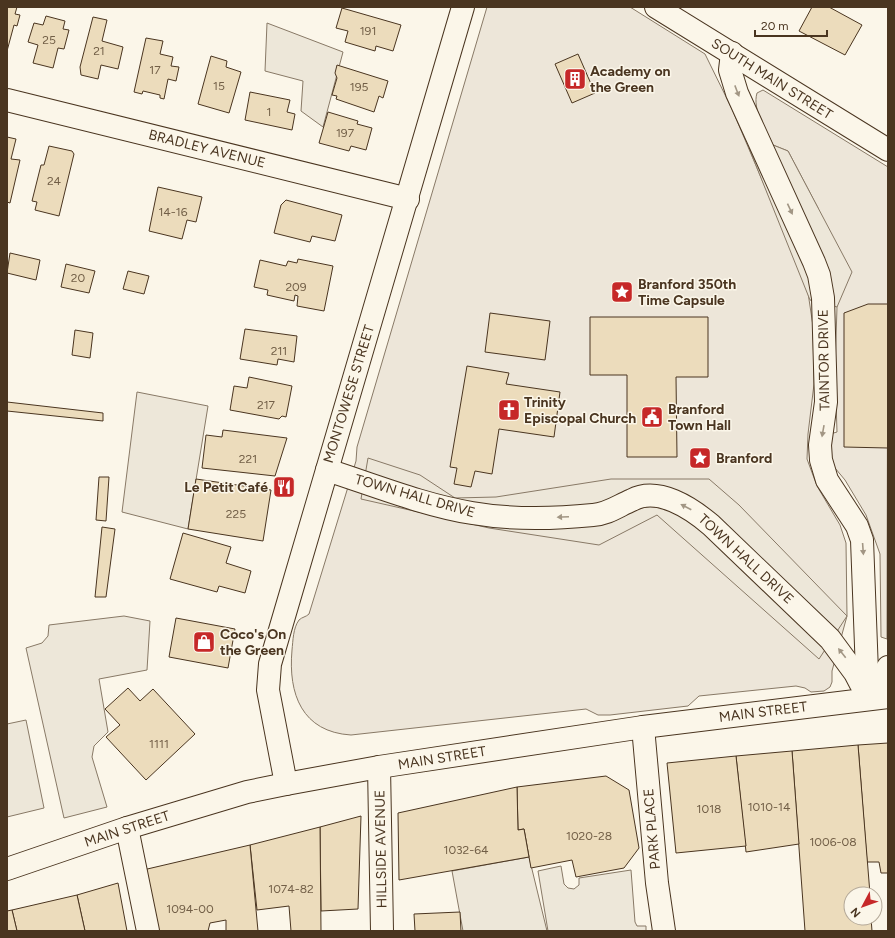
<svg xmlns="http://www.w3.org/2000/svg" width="895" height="938" viewBox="0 0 895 938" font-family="Figtree,sans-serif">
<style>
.green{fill:#ede6d9;stroke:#887966}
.parking{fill:#ede7d9;stroke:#887966}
.building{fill:#ecdcbc;stroke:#4a3520}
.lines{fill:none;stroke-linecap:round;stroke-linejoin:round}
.street-casing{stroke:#4a3520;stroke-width:24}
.secondary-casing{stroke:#4a3520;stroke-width:24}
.street{stroke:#fbf6e9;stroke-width:22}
.secondary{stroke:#fbf6e9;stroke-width:22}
.oneway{fill:#a29684}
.labels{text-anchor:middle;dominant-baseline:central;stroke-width:3;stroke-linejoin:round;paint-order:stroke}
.number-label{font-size:12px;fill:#725f47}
.poi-label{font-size:14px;font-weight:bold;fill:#4a3520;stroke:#fbf6e9;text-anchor:start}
.street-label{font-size:14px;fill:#4a3520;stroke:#fbf6e9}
</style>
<rect width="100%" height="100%" fill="#fbf6e9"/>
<g class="green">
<path d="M487 7H630L705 54 732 109 807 286 813 326 814 384 808 434 807 459 817 486 840 525 846 543 847 616 832 671V682L830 687 824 691 811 692 805 688 796 686 699 696 688 706 610 715H598L586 709 351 735C302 732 288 694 292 650 293 641 293 628 299 620 302 617 306 617 309 614L356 461 357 447Z"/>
<path d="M763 90 888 167 887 639 881 637 880 554 866 515 845 480 830 462V434L837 432 835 369 837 307 818 208 788 151 773 145C766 129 752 110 757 93Z"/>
</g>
<g class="parking">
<path d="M267 23 343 52 323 127 301 111 303 81 265 71Z"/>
<path d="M773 145 788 151 852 272 837 307 810 300 749 148Z"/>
<path d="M137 392 208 406 188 529 122 512Z"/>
<path d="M368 458 420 475 455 498 496 497 611 479H709L739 505 847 616 819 659 657 515 599 545 489 528 361 499Z"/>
<path d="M124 616 150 621 147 670 99 679 108 732 94 746 92 757 107 807 64 818 26 648 42 643 48 636 49 625Z"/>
<path d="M26 720 44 808 7 817V724Z"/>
<path d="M529 857 547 931H463L452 871Z"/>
<path d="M561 866 564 884 568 888 574 889 579 885V878L631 870 635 922 637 926H646V931H548L538 871Z"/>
</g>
<g class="building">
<path d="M7 7H17L15 14 20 15 17 26 14 25 7 51Z"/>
<path d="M812 7H829L862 25 845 55 799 31Z"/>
<path d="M342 8 401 25 393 51 376 46 375 51 345 42 348 31 336 28Z"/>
<path d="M46 16 65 21 63 29 69 30 64 49 58 48 53 68 33 63 38 45 28 42 34 23 43 25Z"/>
<path d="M93 17 107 20 102 41 123 47 118 69 101 65 98 79 81 75 80 67Z"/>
<path d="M146 38 163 41 160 54 173 57 171 66 179 67 176 81 168 79 164 99 160 98V95L143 91 142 94 134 92Z"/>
<path d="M578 54 595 93 572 103 555 64Z"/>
<path d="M211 56 227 61 226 67 241 72 229 113 198 104Z"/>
<path d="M337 65 388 81 383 98 379 96 374 112 336 99 337 96 332 95 337 78 335 73Z"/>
<path d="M250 92 290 100 287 112 295 114 292 130 245 120Z"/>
<path d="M328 112 358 121 357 124 372 128 366 150 351 146 349 151 319 143Z"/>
<path d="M7 137 16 139 11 159 20 160 10 203 7 202Z"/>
<path d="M49 146 72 151 74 154 59 216 35 210 37 202 32 201 41 165H44Z"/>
<path d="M158 187 202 197 196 222 187 220 182 239 149 231Z"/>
<path d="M286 200 342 215 335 241 312 236 310 242 274 233 281 205Z"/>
<path d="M10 253 40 260 36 280 7 273Z"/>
<path d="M298 259 333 266 324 311 297 306 298 296 295 295 294 301 267 295 268 290 254 287 260 260 286 266 288 261 297 263Z"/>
<path d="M66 264 95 271 89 293 61 287Z"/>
<path d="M128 271 149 276 144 294 123 289Z"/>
<path d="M868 304H888V448L844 447V313Z"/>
<path d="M490 313 550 321 545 360 485 352Z"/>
<path d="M590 317H708V377H676L677 457H627V375H590Z"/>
<path d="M245 329 297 336 294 362 278 359 277 365 240 359Z"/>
<path d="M75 330 93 333 90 358 72 355Z"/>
<path d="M467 366 509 373 506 384 560 392 554 437 499 429 492 474 475 471 471 487 454 484 457 468 450 467Z"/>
<path d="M249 377 292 386 286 417 282 416 279 419 230 410 234 386 247 388Z"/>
<path d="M7 402 103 413V421L7 411Z"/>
<path d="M223 430 287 438 275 476 202 468 206 435 222 437Z"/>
<path d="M99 477H109L106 521 96 520Z"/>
<path d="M196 479 271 490 263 541 188 529Z"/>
<path d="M102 527 115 529 106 597H95Z"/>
<path d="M183 533 231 547 226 563 251 571 245 593 219 586 217 592 170 579Z"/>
<path d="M176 618 235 629 228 668 169 657Z"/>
<path d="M128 688 140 701 153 689 195 734 146 780 106 737 120 725 105 709Z"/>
<path d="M888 743V873H881L879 862H867L858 745Z"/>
<path d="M858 745 870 894H851V918H871L872 931H805L792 751Z"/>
<path d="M792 751 799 844 746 852 736 756Z"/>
<path d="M736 756 746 846 676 853 667 763Z"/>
<path d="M606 776 629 790 639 848 624 868 576 877 572 860 531 868 524 829 518 830 517 787Z"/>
<path d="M517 787 518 830 524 829 529 857 399 880 398 813Z"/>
<path d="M361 816 358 909 321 911 320 827Z"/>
<path d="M320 827 321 931H291L289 906 257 910 250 845Z"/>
<path d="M250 845 258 931H226V920L210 923 208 931H159L143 870Z"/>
<path d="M118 883 127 931H85L77 895Z"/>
<path d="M77 895 85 931H17L12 910Z"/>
<path d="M12 910 17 931H7V911Z"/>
<path d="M460 912 461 931H415L414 914Z"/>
</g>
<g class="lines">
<g class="street-casing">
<g id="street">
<path d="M732 53 730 70 737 93 814 262 819 275 823 298 826 402 820 445 821 460 827 480 857 526 862 540 868 699"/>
<path d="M7 100 408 199"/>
<path d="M327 470C374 485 423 505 472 513 512 520 553 519 593 515 608 514 618 506 632 500 658 486 691 508 711 525L830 639 855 673 866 694"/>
<path d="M868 699 888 667"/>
<path d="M643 727 657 883 664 931"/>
<path d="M379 767 382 931"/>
<path d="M127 828 148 931"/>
</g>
</g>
<g class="secondary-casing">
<g id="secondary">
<path d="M656 7 888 150"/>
<path d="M286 784 268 690 270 664 463 7"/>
<path d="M7 869 127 828 247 792 286 784 379 767 643 727 888 697"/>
</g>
</g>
<use href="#street" class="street"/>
<use href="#secondary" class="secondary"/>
</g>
<defs><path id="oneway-solid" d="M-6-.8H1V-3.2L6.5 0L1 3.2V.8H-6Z"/></defs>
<g class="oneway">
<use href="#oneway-solid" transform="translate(737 91) rotate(69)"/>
<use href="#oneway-solid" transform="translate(790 209) rotate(65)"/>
<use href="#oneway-solid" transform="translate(823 431) rotate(100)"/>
<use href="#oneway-solid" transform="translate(686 507) rotate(-152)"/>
<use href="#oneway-solid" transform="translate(563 517) rotate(177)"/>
<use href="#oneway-solid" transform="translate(863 549) rotate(86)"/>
<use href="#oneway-solid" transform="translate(842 653) rotate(-128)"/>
</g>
<defs>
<g id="building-square" transform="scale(1.15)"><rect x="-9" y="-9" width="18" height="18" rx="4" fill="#c62828" stroke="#fbf6e9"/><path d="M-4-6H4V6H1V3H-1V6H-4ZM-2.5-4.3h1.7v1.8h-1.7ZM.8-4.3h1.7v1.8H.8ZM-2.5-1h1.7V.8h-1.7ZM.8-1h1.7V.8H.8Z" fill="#fff"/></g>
<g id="sight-square" transform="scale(1.15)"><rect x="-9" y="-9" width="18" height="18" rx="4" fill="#c62828" stroke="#fbf6e9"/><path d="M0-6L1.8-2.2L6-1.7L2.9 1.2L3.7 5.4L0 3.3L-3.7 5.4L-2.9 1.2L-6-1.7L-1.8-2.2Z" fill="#fff"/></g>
<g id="church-square" transform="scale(1.15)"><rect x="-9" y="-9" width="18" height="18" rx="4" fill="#c62828" stroke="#fbf6e9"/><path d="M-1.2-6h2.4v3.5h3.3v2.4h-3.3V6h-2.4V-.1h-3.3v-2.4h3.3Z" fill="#fff"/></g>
<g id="civic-square" transform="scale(1.15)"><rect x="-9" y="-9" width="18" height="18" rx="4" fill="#c62828" stroke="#fbf6e9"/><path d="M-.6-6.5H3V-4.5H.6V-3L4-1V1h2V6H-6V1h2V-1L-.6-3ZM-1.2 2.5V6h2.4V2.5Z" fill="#fff"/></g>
<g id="restaurant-square" transform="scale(1.15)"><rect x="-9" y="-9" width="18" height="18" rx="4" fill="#c62828" stroke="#fbf6e9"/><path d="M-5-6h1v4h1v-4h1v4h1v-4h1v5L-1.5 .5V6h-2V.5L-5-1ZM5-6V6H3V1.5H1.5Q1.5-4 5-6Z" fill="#fff"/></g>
<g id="shop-square" transform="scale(1.15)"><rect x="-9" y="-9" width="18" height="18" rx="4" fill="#c62828" stroke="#fbf6e9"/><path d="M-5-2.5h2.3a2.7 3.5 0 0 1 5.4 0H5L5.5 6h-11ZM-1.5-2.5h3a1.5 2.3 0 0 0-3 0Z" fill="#fff"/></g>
</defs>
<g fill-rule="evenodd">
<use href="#building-square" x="575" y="79"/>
<use href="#sight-square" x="622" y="292"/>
<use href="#church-square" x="509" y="410"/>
<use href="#civic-square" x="652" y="417"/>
<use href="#sight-square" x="700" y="458"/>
<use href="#restaurant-square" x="284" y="487"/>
<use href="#shop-square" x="204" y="642"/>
</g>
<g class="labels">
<g class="number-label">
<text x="368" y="31">191</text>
<text x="49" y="40">25</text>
<text x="99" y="51">21</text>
<text x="155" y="70">17</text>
<text x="219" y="86">15</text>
<text x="359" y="87">195</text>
<text x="269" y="112">1</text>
<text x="345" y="133">197</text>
<text x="54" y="181">24</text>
<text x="173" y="212">14-16</text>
<text x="78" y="278">20</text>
<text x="296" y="287">209</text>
<text x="279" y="351">211</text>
<text x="266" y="405">217</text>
<text x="248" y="459">221</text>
<text x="236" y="514">225</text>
<text x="159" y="744">1111</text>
<text x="769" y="807">1010-14</text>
<text x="709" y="809">1018</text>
<text x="589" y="836">1020-28</text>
<text x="833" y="842">1006-08</text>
<text x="466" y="850">1032-64</text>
<text x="291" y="889">1074-82</text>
<text x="190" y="909">1094-00</text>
</g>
<g class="poi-label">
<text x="590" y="71">Academy on<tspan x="590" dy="16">the Green</tspan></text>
<text x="638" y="284">Branford 350th<tspan x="638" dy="16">Time Capsule</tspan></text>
<text x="524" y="402">Trinity<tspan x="524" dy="16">Episcopal Church</tspan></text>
<text x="668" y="409">Branford<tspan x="668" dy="16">Town Hall</tspan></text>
<text x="716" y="458">Branford</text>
<text x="268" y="487" text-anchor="end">Le Petit Café</text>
<text x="220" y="634">Coco's On<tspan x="220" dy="16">the Green</tspan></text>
</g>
<g class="street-label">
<text transform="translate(772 79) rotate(32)">SOUTH MAIN STREET</text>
<text transform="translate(207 149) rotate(14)">BRADLEY AVENUE</text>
<text transform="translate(824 360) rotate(-91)">TAINTOR DRIVE</text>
<text transform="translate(349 394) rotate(-73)">MONTOWESE STREET</text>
<text transform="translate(415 496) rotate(16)">TOWN HALL DRIVE</text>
<text transform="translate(746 559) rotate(43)">TOWN HALL DRIVE</text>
<text transform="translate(763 712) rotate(-7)">MAIN STREET</text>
<text transform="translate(442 758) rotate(-9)">MAIN STREET</text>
<text transform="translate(127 829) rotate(-18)">MAIN STREET</text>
<text transform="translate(652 829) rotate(-95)">PARK PLACE</text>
<text transform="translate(381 849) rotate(-91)">HILLSIDE AVENUE</text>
</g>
</g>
<rect width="895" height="938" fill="none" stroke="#4a3520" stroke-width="16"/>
<g transform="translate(863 906) rotate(229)"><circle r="19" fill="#fbf6e9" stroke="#b4a999"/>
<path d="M0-3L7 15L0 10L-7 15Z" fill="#c62828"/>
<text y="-6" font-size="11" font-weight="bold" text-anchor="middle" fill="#4a3520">N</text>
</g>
<path d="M755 30v6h72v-6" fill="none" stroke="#4a3520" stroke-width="2"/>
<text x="761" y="30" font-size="12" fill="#4a3520" stroke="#fbf6e9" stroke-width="3" paint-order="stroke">20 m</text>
</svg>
